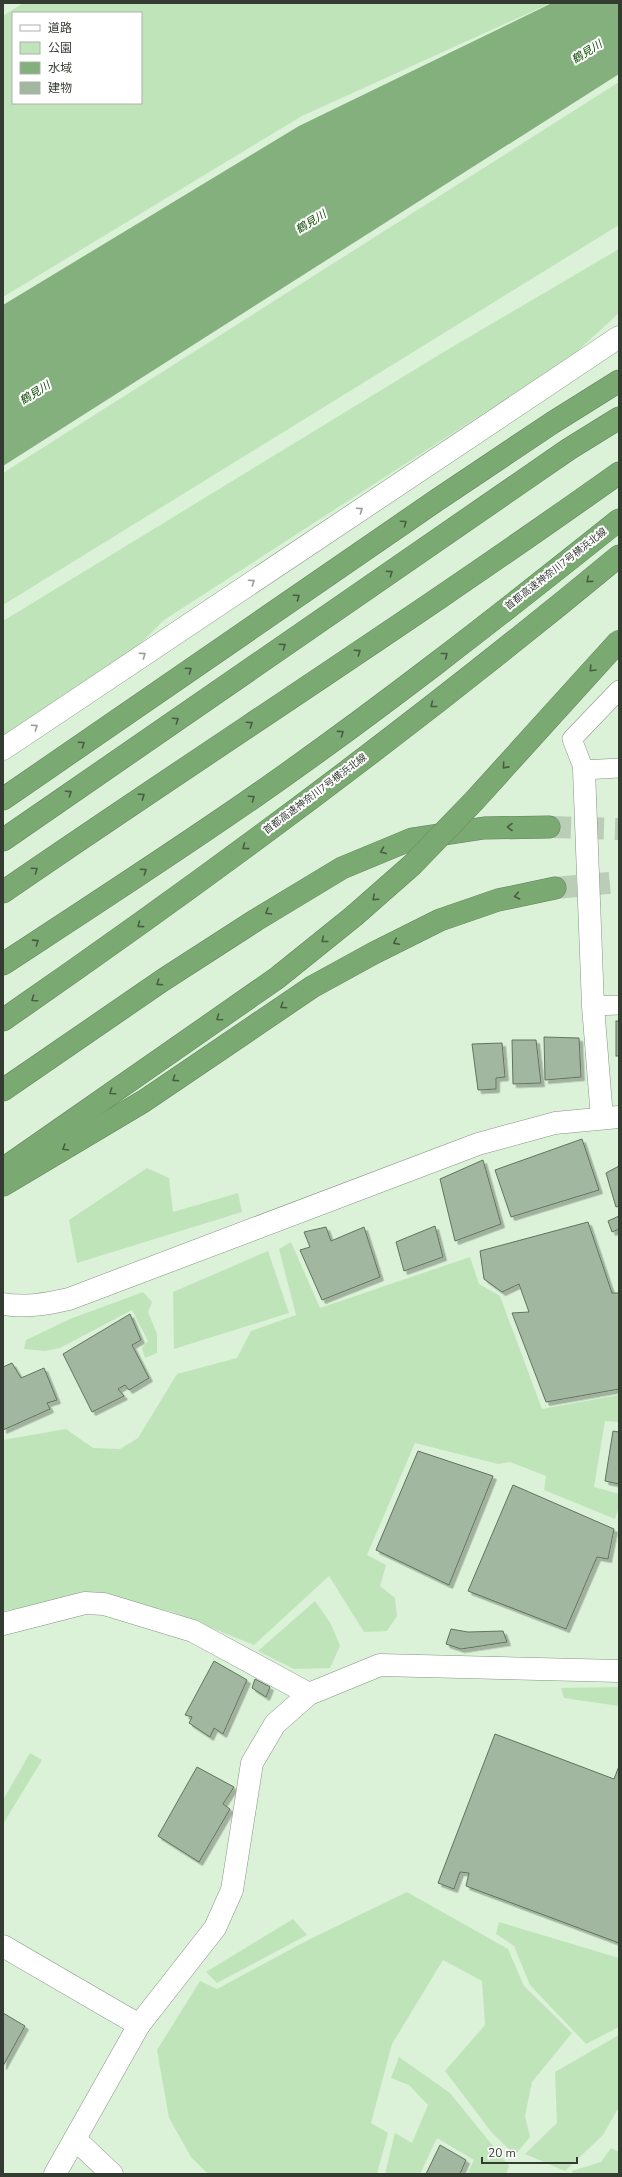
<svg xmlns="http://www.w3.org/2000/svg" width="622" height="2177" viewBox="0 0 622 2177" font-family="'Nunito Sans','Noto Sans JP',sans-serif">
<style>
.green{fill:#c0e4ba;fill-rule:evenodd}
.water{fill:#83b07c}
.building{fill:#a2b79f;stroke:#61745d;filter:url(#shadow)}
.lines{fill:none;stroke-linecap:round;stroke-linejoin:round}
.motorway-tunnel{stroke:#bacdb7;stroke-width:22;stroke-dasharray:22 11;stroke-linecap:butt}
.service-casing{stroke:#839780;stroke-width:20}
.minor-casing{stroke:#839780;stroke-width:23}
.tertiary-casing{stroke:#839780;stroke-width:23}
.motorway-casing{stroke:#62845c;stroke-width:23}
.service{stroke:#fff;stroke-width:19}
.minor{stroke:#fff;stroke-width:22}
.tertiary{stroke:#fff;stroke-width:22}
.motorway{stroke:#7aaa72;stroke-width:22}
.motorway-bridge-casing{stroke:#62845c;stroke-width:23;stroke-linecap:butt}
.motorway-bridge{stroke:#7aaa72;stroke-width:22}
.oneway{stroke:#9a9e98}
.oneway2{stroke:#495d45}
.labels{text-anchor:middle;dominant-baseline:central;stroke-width:4;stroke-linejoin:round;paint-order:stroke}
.street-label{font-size:10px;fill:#343c32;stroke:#fff}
.water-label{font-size:11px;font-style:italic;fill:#0e4d03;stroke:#fff}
</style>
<defs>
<filter id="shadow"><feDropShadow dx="3.5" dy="3.5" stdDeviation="0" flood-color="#0004"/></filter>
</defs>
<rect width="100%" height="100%" fill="#dbf1d8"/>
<g class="green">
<path d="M23 3H551L302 116 3 297V16ZM13 13H141V103H13Z"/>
<path d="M619 82V225L3 605V473Z"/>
<path d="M619 249V313L572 356 164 620 135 649 3 742V621L442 353Z"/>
<path d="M147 1168 169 1178 173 1212 238 1193 242 1212 77 1263 69 1220Z"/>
<path d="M291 1242 320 1308 470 1257 479 1284 500 1296 542 1409 619 1395V1422L605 1421 594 1487 619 1494V1507L615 1519 544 1490 546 1476 510 1462 498 1464 415 1443 367 1555 386 1565 380 1586 395 1598 397 1616 387 1631 364 1632 329 1576 254 1645 170 1611 95 1595 3 1611V1440L66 1429 93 1448 120 1449 138 1438 177 1374 237 1358 251 1331 296 1315 279 1249Z"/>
<path d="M268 1251 289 1313 174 1349 173 1292Z"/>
<path d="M143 1292 152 1302 148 1312 157 1334V1353L145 1358 142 1348 148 1341 132 1310 60 1348 45 1351 24 1349 26 1340 70 1319Z"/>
<path d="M315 1601 331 1624 340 1646 330 1668 294 1669 258 1651Z"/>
<path d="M619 1687V1706L564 1698 561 1688Z"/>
<path d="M30 1753 42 1760 3 1824V1800Z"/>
<path d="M407 1892 508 1949 524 1986 572 2033 532 2082 525 2116 530 2137 515 2155 493 2134 445 2071 485 2025 482 1981 443 1960 392 2044 371 2123 388 2133 377 2174H208L191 2157 169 2118 157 2050 200 1981 217 1989 310 1939Z"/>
<path d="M293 1919 307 1935 217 1983 206 1972Z"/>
<path d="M499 1922 619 1958V2027L586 2044 530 1985 514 1946 496 1934Z"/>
<path d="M619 2035V2107L603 2135 565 2171 525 2154 557 2123 555 2072Z"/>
<path d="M399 2057 450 2093 509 2166 506 2174H467L474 2160 437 2138 420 2174H385L395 2133 412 2143 428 2105 409 2085 391 2078Z"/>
<path d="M611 2148 619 2152V2174H573L572 2171 601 2162Z"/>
</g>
<path class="water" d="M552 3H619V74L3 466V305L299 126Z"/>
<g class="building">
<rect x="616" y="1021" width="3" height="35"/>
<path d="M544 1037 579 1038 581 1077 545 1080Z"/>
<path d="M512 1040H536L541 1083 513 1084Z"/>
<path d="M502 1043 505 1077 496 1078V1089L478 1090 472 1044Z"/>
<path d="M582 1139 599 1190 511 1217 495 1170Z"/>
<path d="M483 1160 501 1224 455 1241 440 1179Z"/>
<path d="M619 1166V1206L616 1207 606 1173Z"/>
<path d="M619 1216V1229L612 1232 608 1221Z"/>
<path d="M588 1222 612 1293H619V1389L546 1402 512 1313 529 1312 519 1284 502 1292 484 1279 480 1251Z"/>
<path d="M435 1226 443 1257 404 1271 396 1242Z"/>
<path d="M326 1227 331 1241 364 1227 380 1277 322 1300 300 1250 310 1247 304 1232Z"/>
<path d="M130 1314 141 1340 132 1345 149 1378 129 1390 125 1385 118 1389 124 1396 92 1412 63 1354Z"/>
<path d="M12 1363 21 1378 44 1368 57 1400 47 1403 50 1409 3 1430V1367Z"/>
<path d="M613 1431 619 1432V1484L605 1481Z"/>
<path d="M418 1451 493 1476 449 1585 376 1550Z"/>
<path d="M513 1485 614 1529 608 1559 597 1557 566 1629 468 1591Z"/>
<path d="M451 1629 468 1632 503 1631 507 1642 461 1649 446 1644Z"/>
<path d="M214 1661 247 1680 223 1734 214 1728 210 1737 189 1723 192 1717 185 1715Z"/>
<path d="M255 1679 270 1687 266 1697 252 1688Z"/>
<path d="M495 1734 614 1779 619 1766V1943L466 1886 469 1873 460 1872 454 1889 438 1883Z"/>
<path d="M197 1767 234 1787 223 1804 230 1809 199 1862 158 1836Z"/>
<path d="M3 2013 25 2026 3 2066Z"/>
<path d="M440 2145 466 2160 460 2174H426Z"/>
</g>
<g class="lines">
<g class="motorway-tunnel">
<path d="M549 827 619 829"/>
<path d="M555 888 619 882"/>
</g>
<g class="service-casing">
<g id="service">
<path d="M619 690 572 739 584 770 619 768"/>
<path d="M593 1006 619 1005"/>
</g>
</g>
<g class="minor-casing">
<g id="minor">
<path d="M3 749 619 337"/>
<path d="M584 770 593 1006 602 1118"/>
<path d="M3 1304C25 1308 46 1304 69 1299L478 1144 555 1123 619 1117"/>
<path d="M3 1624 85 1603 104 1604 193 1631 309 1694"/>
<path d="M139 2025 215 1928 232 1890 252 1763 275 1724 309 1694 380 1665 619 1671"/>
<path d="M75 2139 112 2174"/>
</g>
</g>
<g class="tertiary-casing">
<path id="tertiary" d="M3 1946 139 2025 55 2174"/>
</g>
<g class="motorway-casing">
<g id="motorway">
<path d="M3 799 437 500 552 423 619 381"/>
<path d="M3 840 569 449 619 418"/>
<path d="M3 892C208 751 417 617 619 473"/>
<path d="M3 964C87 909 172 854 254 797 379 710 500 615 619 520"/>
<path d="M3 1020C214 874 421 720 619 556"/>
<path d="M3 1090 163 980 256 920 342 868 412 839 484 828 549 827"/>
<path d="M3 1169 277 978 354 916"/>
<path d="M3 1185 144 1101 312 987 374 953 440 920 498 900 555 888"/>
</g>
</g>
<use href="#service" class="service"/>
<use href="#minor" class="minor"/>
<use href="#tertiary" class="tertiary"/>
<use href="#motorway" class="motorway"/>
<g class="motorway-bridge-casing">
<path id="motorway-bridge" d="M354 916 412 865 474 801 619 641"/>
</g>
<use href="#motorway-bridge" class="motorway-bridge"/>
</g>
<defs><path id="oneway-chevron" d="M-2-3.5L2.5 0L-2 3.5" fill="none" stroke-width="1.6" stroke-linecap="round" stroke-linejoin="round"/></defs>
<g class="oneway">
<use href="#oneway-chevron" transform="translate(360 510) rotate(-34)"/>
<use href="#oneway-chevron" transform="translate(252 582) rotate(-34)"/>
<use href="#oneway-chevron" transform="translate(143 655) rotate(-34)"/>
<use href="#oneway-chevron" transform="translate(35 727) rotate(-34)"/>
</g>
<g class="oneway2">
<use href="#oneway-chevron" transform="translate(404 523) rotate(-35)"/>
<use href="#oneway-chevron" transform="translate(390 573) rotate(-34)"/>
<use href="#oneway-chevron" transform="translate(589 580) rotate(140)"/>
<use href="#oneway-chevron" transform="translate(297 597) rotate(-35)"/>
<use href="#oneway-chevron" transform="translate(283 646) rotate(-34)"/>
<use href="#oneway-chevron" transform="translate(358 652) rotate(-34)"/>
<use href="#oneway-chevron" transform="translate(445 655) rotate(-38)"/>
<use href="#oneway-chevron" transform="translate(592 669) rotate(133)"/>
<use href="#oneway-chevron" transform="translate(189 670) rotate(-35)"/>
<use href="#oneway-chevron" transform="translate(433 705) rotate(142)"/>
<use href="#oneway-chevron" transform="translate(176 720) rotate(-34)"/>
<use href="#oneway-chevron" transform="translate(250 724) rotate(-34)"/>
<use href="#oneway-chevron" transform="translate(341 733) rotate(-36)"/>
<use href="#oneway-chevron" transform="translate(82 744) rotate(-35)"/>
<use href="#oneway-chevron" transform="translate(505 766) rotate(132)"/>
<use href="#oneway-chevron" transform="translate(69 793) rotate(-34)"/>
<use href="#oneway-chevron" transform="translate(142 796) rotate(-35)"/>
<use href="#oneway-chevron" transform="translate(252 798) rotate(-35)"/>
<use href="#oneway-chevron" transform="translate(510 827) rotate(180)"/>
<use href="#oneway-chevron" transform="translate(245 847) rotate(143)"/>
<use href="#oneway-chevron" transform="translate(383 851) rotate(158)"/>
<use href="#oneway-chevron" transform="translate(35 870) rotate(-35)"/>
<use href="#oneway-chevron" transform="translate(144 871) rotate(-34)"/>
<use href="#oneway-chevron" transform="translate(517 896) rotate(168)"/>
<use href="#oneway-chevron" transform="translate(375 898) rotate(138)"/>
<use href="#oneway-chevron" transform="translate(268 912) rotate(149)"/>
<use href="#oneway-chevron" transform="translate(140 925) rotate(143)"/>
<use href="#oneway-chevron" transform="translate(324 940) rotate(141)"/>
<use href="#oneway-chevron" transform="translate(36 942) rotate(-33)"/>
<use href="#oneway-chevron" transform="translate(396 942) rotate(154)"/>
<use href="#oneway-chevron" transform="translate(159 983) rotate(146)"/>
<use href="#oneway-chevron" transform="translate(34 999) rotate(145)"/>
<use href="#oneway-chevron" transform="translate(283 1006) rotate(146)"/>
<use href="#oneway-chevron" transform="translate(219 1018) rotate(145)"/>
<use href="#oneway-chevron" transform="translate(175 1079) rotate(146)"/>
<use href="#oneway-chevron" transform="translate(112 1092) rotate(145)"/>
<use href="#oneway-chevron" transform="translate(65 1148) rotate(149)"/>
</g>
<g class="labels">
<g class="street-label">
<text transform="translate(556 569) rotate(-38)">首都高速神奈川7号横浜北線</text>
<text transform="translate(315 794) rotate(-37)">首都高速神奈川7号横浜北線</text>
</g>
<g class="water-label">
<text transform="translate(587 52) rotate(-32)">鶴見川</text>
<text transform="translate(311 222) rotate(-32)">鶴見川</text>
<text transform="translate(35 393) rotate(-32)">鶴見川</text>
</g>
</g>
<rect width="622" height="2177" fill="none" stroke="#343c32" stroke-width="8"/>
<rect x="12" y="12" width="130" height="92" fill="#ffffff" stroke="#aeb1ad"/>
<rect x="20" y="25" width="20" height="6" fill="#ffffff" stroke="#aeb1ad"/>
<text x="48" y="32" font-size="12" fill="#343c32">道路</text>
<rect x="20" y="42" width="20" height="12" fill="#c0e4ba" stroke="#aeb1ad"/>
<text x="48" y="52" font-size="12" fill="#343c32">公園</text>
<rect x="20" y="62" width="20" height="12" fill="#83b07c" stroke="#aeb1ad"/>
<text x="48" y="72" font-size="12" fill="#343c32">水域</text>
<rect x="20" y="82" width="20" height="12" fill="#a2b79f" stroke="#aeb1ad"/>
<text x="48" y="92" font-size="12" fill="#343c32">建物</text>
<path d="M482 2157v6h95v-6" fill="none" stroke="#343c32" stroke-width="2"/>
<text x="488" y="2157" font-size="12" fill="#343c32" stroke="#ffffff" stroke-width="3" paint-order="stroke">20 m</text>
</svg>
